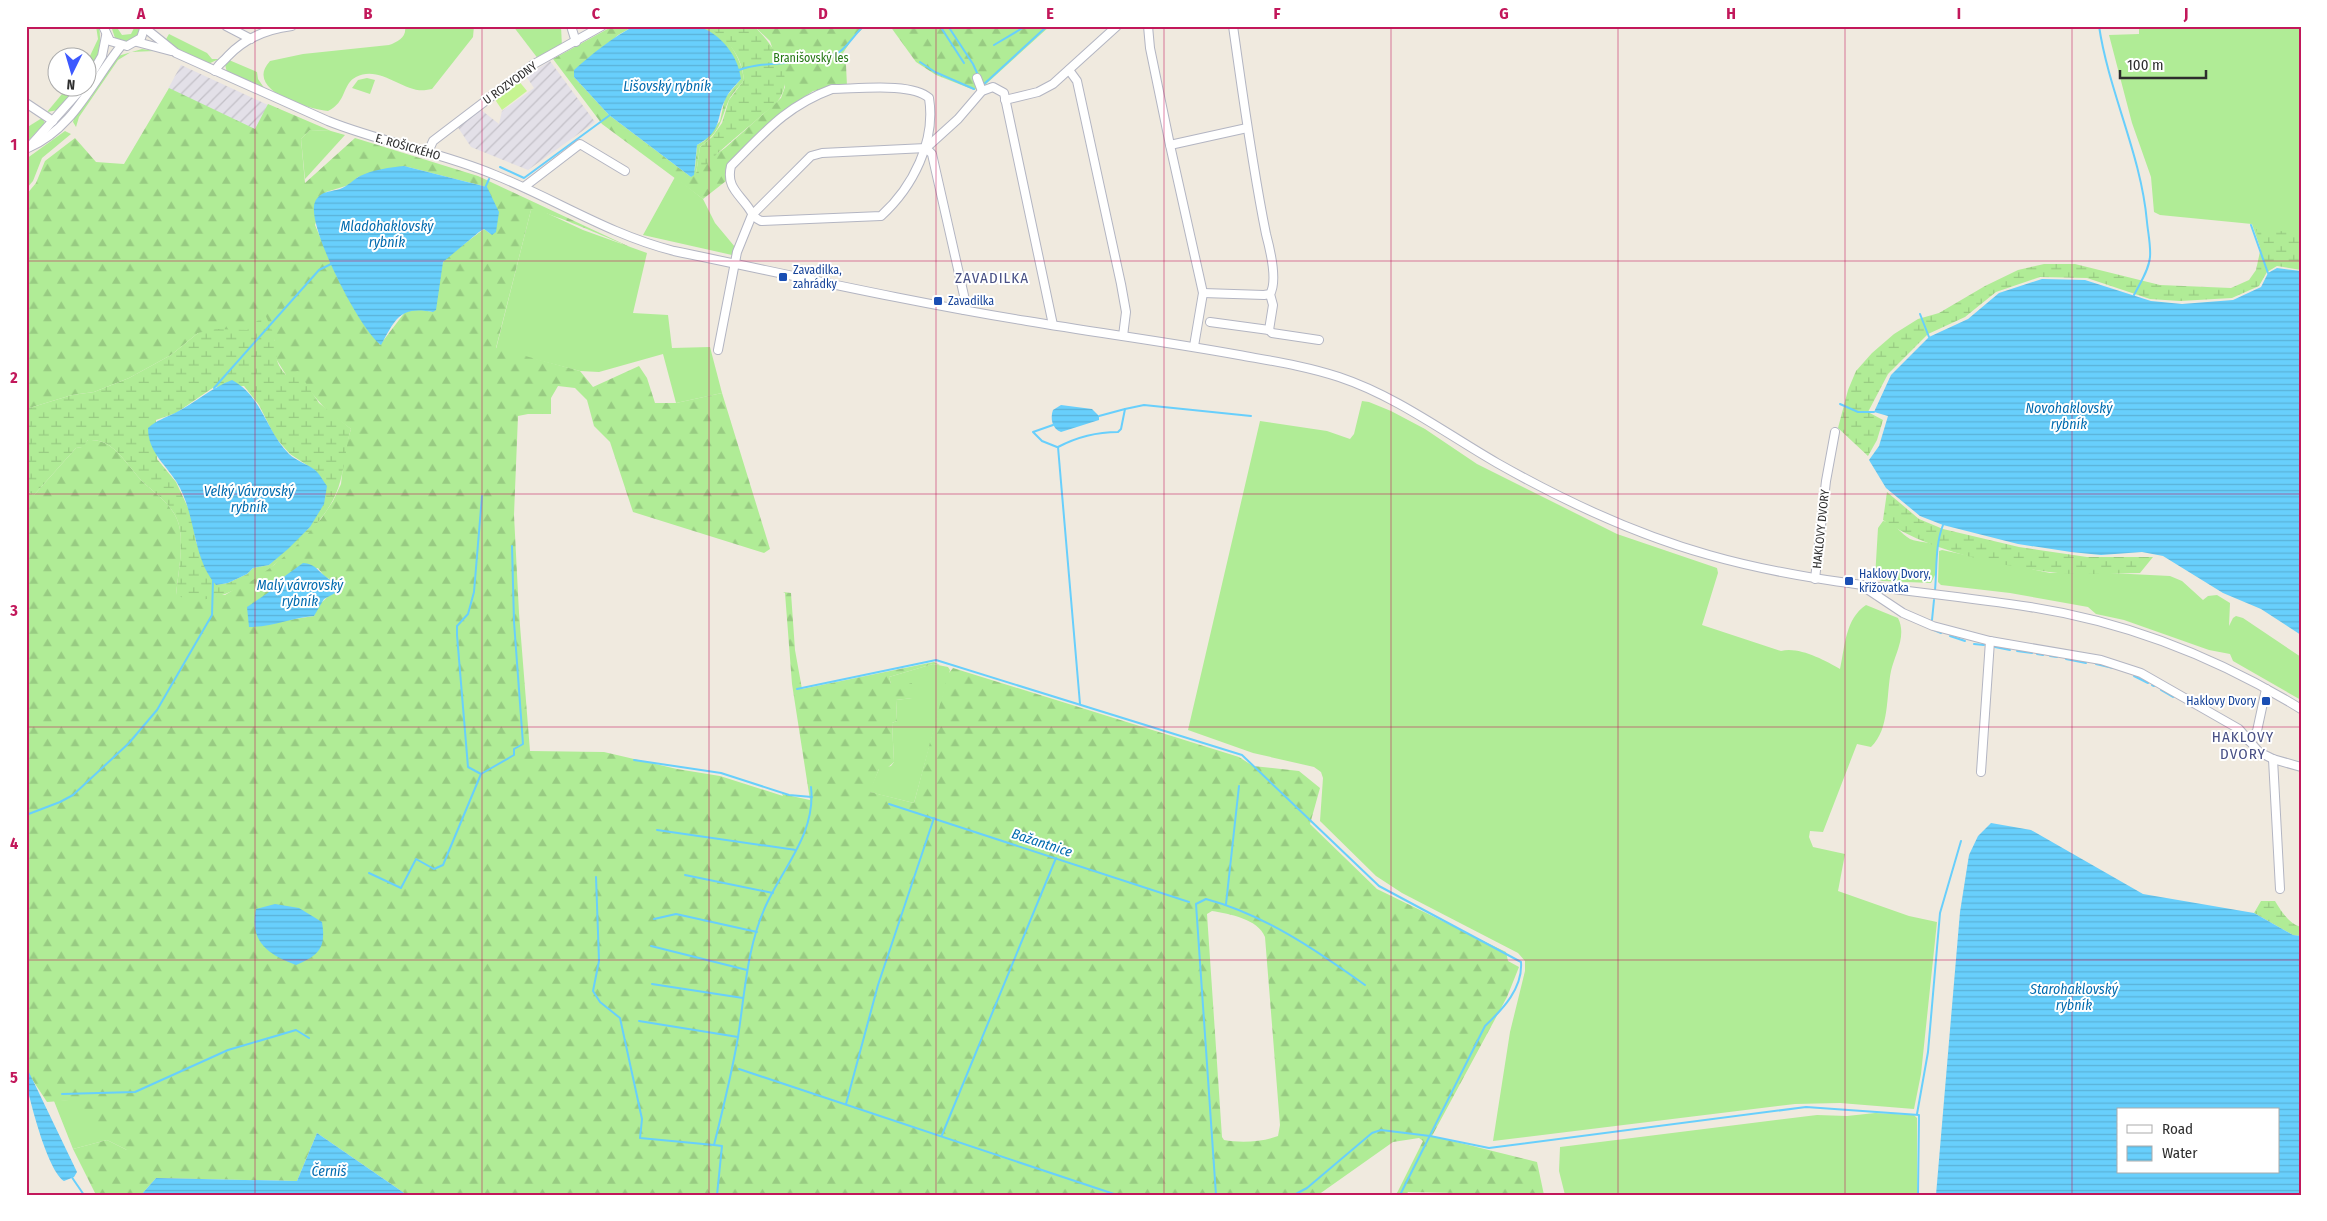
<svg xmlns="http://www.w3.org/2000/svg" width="2327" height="1221" viewBox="0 0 2327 1221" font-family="'Fira Sans Condensed',sans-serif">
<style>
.industrial{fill:url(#industrial-furrows)}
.grass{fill:#b0ec96}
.forest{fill:url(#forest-firs);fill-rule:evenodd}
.wetland{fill:url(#wetland-marsh);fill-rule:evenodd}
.pitch{fill:#c6f491}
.water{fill:url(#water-rules);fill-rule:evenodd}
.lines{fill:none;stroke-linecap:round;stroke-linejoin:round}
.stream{stroke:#68cffc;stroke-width:2}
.minor-casing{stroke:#b3b5c2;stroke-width:10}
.minor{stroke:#fff;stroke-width:8}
.grid{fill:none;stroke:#c2185b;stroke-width:1;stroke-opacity:0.55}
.transit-dot{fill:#1a4fb4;stroke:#fff;stroke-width:2}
.labels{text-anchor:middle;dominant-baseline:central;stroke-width:4;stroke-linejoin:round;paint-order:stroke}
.park-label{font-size:12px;fill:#237613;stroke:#fff}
.street-label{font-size:12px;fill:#2e2e2e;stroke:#fff}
.transit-label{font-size:12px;fill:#164399;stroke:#fff;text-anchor:start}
.water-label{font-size:14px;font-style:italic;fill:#006baf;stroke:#fff}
.quarter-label{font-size:15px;letter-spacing:1px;fill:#485085;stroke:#fff}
.neatline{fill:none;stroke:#c2185b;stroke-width:2}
.grid-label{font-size:16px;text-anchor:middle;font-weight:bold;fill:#c2185b}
</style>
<defs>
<pattern id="industrial-furrows" width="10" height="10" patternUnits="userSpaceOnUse" patternTransform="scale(1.25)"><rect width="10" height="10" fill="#e3e0e8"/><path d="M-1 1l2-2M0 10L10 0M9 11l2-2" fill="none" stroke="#c3c0c7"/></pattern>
<pattern id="forest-firs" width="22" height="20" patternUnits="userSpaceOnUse" patternTransform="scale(1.25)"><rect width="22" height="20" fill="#b0ec96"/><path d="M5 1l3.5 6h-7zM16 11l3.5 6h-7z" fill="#98cb82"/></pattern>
<pattern id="wetland-marsh" width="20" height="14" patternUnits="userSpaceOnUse" patternTransform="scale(1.25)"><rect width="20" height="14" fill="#b0ec96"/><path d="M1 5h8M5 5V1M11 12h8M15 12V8" fill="none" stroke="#98cb82"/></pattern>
<pattern id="water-rules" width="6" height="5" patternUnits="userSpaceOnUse" patternTransform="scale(1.25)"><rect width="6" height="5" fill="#68cffc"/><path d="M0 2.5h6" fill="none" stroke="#5ab2d8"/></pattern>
</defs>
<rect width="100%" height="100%" fill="#f0eadf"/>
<g class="industrial">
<path d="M550 61 595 122 528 170 471 147 457 126 480 109 499 124 502 111 534 88 526 76Z"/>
<path d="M181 65 268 105 256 131 168 89Z"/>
</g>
<g class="grass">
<path d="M96 26H99C102 49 99 54 88 74V60L98 39Z"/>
<path d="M111 26H116L122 35 131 34 135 26H140L142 32 134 39 121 43 115 38Z"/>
<path d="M405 26H474L473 37 432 89 426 90C403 93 380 64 356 77 342 84 347 102 328 111 307 109 243 90 270 61L303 54 389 45C398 42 407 37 405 26Z"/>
<path d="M513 26H561L562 47 539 60Z"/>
<path d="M2139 26H2301V248L2262 253 2252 224 2160 215 2154 212 2151 177 2132 123 2109 35 2139 34Z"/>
<path d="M169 34 207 53 212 59H219L208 64 192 57 165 41Z"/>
<path d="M142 49 154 51 131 52 118 60 79 117 76 127 73 122 75 115 91 97 118 56Z"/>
<path d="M229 60 257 72 258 79 267 92 227 73 225 64Z"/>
<path d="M367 78 375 80 370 94 352 88 358 80Z"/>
<path d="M67 88H78L58 110 47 112Z"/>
<path d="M42 118 45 123 26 143V128Z"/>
<path d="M310 130 331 131 345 135 305 179 301 139Z"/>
<path d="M65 131 71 134 42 158 33 181 26 189V159Z"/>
<path d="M675 177 703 199 715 223 735 247 732 255 643 235Z"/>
<path d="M536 208 583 230 647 253 633 313 668 315 672 348 710 347 722 393 676 403 663 354 599 372 580 371 496 349 531 210Z"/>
<path d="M1362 401 1369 402 1391 411 1425 429 1477 464 1617 534 1717 568 1718 573 1702 625 1781 651C1798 646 1825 660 1840 669 1845 647 1845 619 1866 605L1898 618C1907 636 1895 654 1891 671 1886 695 1890 729 1871 747L1857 744 1823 832 1810 831 1809 837 1813 847 1845 854 1838 891 1909 916 1937 922 1921 1074 1914 1109 1840 1103 1795 1104 1493 1141 1510 1032 1525 971V961L1518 953 1402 893 1376 876 1320 821 1323 778 1321 772 1314 767 1253 753 1188 730 1260 421 1327 431 1350 439 1354 434Z"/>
<path d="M1883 521C1894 522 1901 534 1910 539 1919 543 1931 541 1938 547L1935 575 1931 583 1882 581 1875 578 1878 528Z"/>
<path d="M1942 550 2050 573H2110L2170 576 2182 581 2203 600 2208 596 2217 595 2230 603 2229 626 2233 618 2236 616 2243 618 2301 657V700L2233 661 2230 654 2209 650 2124 620 2096 614 2088 607 2010 593 1941 585 1938 582 1939 551Z"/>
<path d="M933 664 948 667 950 670 914 803 869 792 879 769 891 766 894 762 892 723 897 721 896 700 912 698 891 684 889 677Z"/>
<path d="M141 1095 129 1151 107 1140 73 1149 54 1101Z"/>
<path d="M1875 1113 1914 1115 1917 1118V1195H1565L1559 1171 1560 1147 1817 1115 1847 1116Z"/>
</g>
<g class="forest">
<path d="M613 26H634L618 35 574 77 609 115 691 177 695 169 697 145 704 141 720 121 725 98 741 79 712 34 698 26C724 26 742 58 744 80 739 87 731 94 728 102 719 125 721 130 700 147L696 174 711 158 725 148 781 98 785 87 770 41 754 26H866L855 35 841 56 846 65 847 86 813 91 781 113 731 162 726 181 703 199 602 124 553 59Z"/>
<path d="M890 26H1050L985 85 974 90 936 75 916 62Z"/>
<path d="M169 88 255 129 268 104 331 131 310 130 301 139 305 183 355 138 478 176 632 248C617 242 538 207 531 210L496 348 580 371 593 387 639 366 647 378 655 403H676L722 393 770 549 764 553 633 512 610 442 594 426 587 400 575 388 558 386 551 398V414H528L518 416 514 515 519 613 530 751 604 752 677 769 720 776 783 796 782 794 810 800 792 684 785 593 783 592 791 593 795 650 802 689 934 662 940 665 933 664 889 677 891 684 912 683 913 698 896 700 897 721 892 723 894 762 886 769H879L870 792 914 803 948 674 953 668 1239 757 1253 766 1299 771 1320 788 1310 824 1377 889 1506 952 1508 961 1519 967 1507 997 1432 1136 1537 1162 1544 1195 1408 1192 1406 1195H1396L1423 1141 1419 1138 1393 1142 1318 1195H407L317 1133 297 1181 156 1178 141 1195H96L73 1149 107 1140 127 1150 74 1100 47 1102 26 1070V491L34 495 76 448 82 447 88 440C97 440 103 441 110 446 122 455 131 469 141 480 156 495 177 507 180 530 183 551 178 574 176 595H225L274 565 321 519 333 501 341 484 345 449 351 429 328 412 310 391 286 375 275 357V340L247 330 198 333 171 355 129 378 94 392 72 395 26 409V195L36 183 45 161 75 138 96 162 124 164ZM404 166 487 187 492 235 484 229 447 257C436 269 436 295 433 312L417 309 405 312 380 345 337 277 315 225 326 192 349 185 358 177ZM318 568 324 576 340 585 318 606 314 616 249 626C252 602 273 593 285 576ZM1212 911C1230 914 1258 919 1265 937L1280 1125 1278 1136C1262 1142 1241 1143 1224 1140L1222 1137 1207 914Z"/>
</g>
<g class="wetland">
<path d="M705 26H754C771 43 794 72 781 96 778 103 768 110 762 115 740 135 715 152 698 175L696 174 700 147 712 137 722 123 729 100 744 80C742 55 727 38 705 26Z"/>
<path d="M2256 229 2301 233V270L2277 266 2267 272 2259 286 2232 298 2180 301 2150 299 2087 278 2040 277 1996 292 1965 317 1928 334 1888 374 1868 412 1883 420 1877 440 1868 456 1838 428 1848 390 1856 371 1872 353 1894 334 1918 319 1939 313 1985 286 2018 270 2044 264H2075L2160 285 2231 288 2249 280 2256 270 2261 247Z"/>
<path d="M265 314C268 322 274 332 275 341 277 357 274 361 286 375L298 371 319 403 351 429C344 452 345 478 333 500 313 539 225 620 176 595 178 574 183 551 180 530 177 507 156 495 141 480 131 469 122 455 110 446 103 441 97 440 88 440L83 447 76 448 34 495 26 491V409L72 395 94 392 129 378 171 355 198 333 216 329 247 330ZM244 386 259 405 275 437 290 454 316 471 310 527 269 565 253 568 247 574 228 583 216 585 196 542 191 514 176 482 157 459 156 420 176 413 214 387Z"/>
<path d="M1887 492 1919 519 1943 529 2019 547 2087 557H2153L2140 573C2110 573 2078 576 2049 572 1996 565 1927 550 1883 520Z"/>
<path d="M2261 901H2275C2281 911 2289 924 2301 927V936L2293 935 2254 913Z"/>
</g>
<path class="pitch" d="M518 80 527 91 502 110 494 98Z"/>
<g class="water">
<path d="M634 26C649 26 688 23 700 27 722 35 738 56 741 79 736 85 729 91 726 98 715 118 724 130 697 145L694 175 691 177 609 115 574 77V70C593 53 612 38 634 26Z"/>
<path d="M404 166 487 187 499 212 496 232 492 235 484 229 479 232 443 262 436 310 433 312C400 306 396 318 381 345 361 332 305 224 315 202 320 191 330 192 340 189 348 186 353 180 360 176 372 170 391 167 404 166Z"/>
<path d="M2277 268 2301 271V635L2261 609 2223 593 2163 556 2142 552 2101 555 2071 552 2018 544 1943 525 1920 516 1886 488 1869 460 1879 446 1888 416 1874 412 1891 375 1929 337 1968 319 1999 293 2042 279 2085 280 2151 301 2182 304 2233 300 2261 287 2268 273Z"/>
<path d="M232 380C262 396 266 431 289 454 296 461 308 464 315 470 320 474 323 481 327 486L324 504 310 527 288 549 269 565 253 568 247 574 228 583 216 585C191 556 197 514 176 481 164 463 148 451 148 428 157 420 165 418 175 413 195 403 211 388 232 380Z"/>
<path d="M1061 405 1092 409 1099 416V420L1061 432C1052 429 1050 418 1053 410Z"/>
<path d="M303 563C315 564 316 569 325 576 329 580 335 582 340 585L341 590 324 599 314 616C290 618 273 627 249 627L247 607 278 586 285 576Z"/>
<path d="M1991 823 2031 830 2143 894 2254 913 2293 935 2301 936V1195H1936L1960 912 1969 855 1978 836ZM2118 1110H2278V1172H2118Z"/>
<path d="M275 904 299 908 322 922C326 947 320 955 296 965 268 955 249 941 256 909Z"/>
<path d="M26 1066 77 1172 74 1177 64 1181C48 1171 31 1105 27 1086 25 1080 26 1072 26 1066Z"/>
<path d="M317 1133 407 1195H141L156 1178 297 1181Z"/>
</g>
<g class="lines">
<g class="stream">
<path d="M940 26 964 63"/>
<path d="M948 26 973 64 978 75"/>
<path d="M2099 26C2109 93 2141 154 2147 222 2148 233 2151 246 2150 257 2149 270 2140 283 2134 295"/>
<path d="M994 45 1026 26"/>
<path d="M920 62 935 72 974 89"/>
<path d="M739 70C770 59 806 67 836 54 846 50 855 33 864 26"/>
<path d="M983 85 1045 28"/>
<path d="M500 167 524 178 610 115"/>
<path d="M485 188 489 179"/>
<path d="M2251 225 2268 273"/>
<path d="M1920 314 1929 337"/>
<path d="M214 388 319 270 333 263"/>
<path d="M1840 404 1858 412H1874"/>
<path d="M1099 416 1125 409"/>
<path d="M1053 425 1033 432 1042 441 1057 447"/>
<path d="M1935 590C1937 569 1935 545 1943 525"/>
<path d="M1932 620 1934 600"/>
<path d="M1934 630 1941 633"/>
<path d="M1950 636 1965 641"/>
<path d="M1974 644 1984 645"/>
<path d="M1995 647 2010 650"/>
<path d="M2017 651 2032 653"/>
<path d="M2037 654 2043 655"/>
<path d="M2050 656 2057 657"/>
<path d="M2066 659 2086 663"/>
<path d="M2096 664 2113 668"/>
<path d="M2134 676 2148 683"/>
<path d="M2152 685 2154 686"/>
<path d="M797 689 936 660 1242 755 1379 886 1521 962C1523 988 1503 1009 1485 1026L1400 1195"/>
<path d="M2161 690 2173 697"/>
<path d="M1080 704 1058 447C1077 437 1096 432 1118 432L1121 429 1125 409 1144 405 1251 416"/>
<path d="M634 760 721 773 789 795 812 797"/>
<path d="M481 774 514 755V749L523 744 514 622 512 546"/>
<path d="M889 804 1189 902"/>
<path d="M26 815 60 802 73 795 129 743 157 710 212 615 213 580"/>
<path d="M657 830 796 850"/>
<path d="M369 873 401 888 416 859 434 869 443 865 481 774 468 767 457 635V626L468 614 474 592 482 496"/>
<path d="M685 875 773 893"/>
<path d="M596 877 599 961 593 991 600 1002 620 1018 642 1119 640 1138 714 1145"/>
<path d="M1226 904 1239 786"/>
<path d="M654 919 676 914 757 932"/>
<path d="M651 946 747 970"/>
<path d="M652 984 743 998"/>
<path d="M639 1021 738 1037"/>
<path d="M739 1069 1117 1195"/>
<path d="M62 1094 135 1092 228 1050 296 1030 309 1038"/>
<path d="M846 1104 878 985 934 818"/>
<path d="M1917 1114 1928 1052 1940 913 1961 841"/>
<path d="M942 1135 1056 858"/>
<path d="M71 1176 84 1195"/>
<path d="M717 1195 722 1146 714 1145C723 1109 732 1073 738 1037 745 992 747 945 767 903 785 865 816 832 811 787"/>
<path d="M1216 1195 1196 904 1206 899C1265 915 1316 950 1365 985"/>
<path d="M1294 1195 1307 1188 1372 1133 1381 1130 1430 1136 1489 1148 1806 1107 1919 1115 1918 1195"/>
</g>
<g class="minor-casing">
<g id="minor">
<path d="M103 26 110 41 127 46 141 38 145 26"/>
<path d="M226 26 251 39"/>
<path d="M571 26 576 42"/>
<path d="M1148 26 1150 48 1170 145 1203 293 1194 346"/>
<path d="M145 28 176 53 328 121C383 143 441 152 495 175 557 200 608 234 674 251 791 275 909 302 1027 321 1098 333 1168 342 1239 355 1272 361 1306 366 1339 377 1396 396 1445 433 1497 463 1564 501 1634 534 1709 555 1814 585 1922 590 2030 607 2127 622 2218 658 2301 709"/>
<path d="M137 42 171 51"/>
<path d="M1069 70 1077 81 1121 284 1126 312 1123 336"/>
<path d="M215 71C218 64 223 62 228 56 245 38 267 29 292 26"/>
<path d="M977 78 982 91"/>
<path d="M88 80 102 56 106 36"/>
<path d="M832 89C856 89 912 82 929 98 936 141 913 187 881 216L761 221C753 217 753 214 748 207 738 193 726 186 731 166 764 133 786 106 832 89Z"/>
<path d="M1005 100 1038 92 1053 84 1117 26"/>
<path d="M26 103 53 121"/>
<path d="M31 145 82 88"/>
<path d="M1170 145 1247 128"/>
<path d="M28 148C73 129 92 82 121 46"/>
<path d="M926 148 932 154 965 300 964 310"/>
<path d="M428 152 433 141 534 64 602 26"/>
<path d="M524 187 580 144 625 171"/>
<path d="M1203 293 1264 295 1270 294C1278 281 1270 249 1266 234 1252 165 1243 96 1233 26"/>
<path d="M1210 322 1269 330 1272 333 1319 340"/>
<path d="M1269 330 1273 305 1270 294"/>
<path d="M718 350 737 252 752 215 811 156 822 153 926 148 958 119 982 91 993 87 1004 93 1053 325"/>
<path d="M1815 579 1826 481 1835 432"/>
<path d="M1864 587 1903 613 1933 626 1990 641 2101 660 2141 673 2239 729 2259 752 2273 759 2301 767"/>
<path d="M2249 741 2257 731 2266 689"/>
<path d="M2273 759 2280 889"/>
<path d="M1981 772 1990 641"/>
</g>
</g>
<use href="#minor" class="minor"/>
</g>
<path class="grid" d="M255 26V1195M482 26V1195M709 26V1195M936 26V1195M1164 26V1195M1391 26V1195M1618 26V1195M1845 26V1195M2072 26V1195M26 261H2301M26 494H2301M26 727H2301M26 960H2301"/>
<g class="transit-dot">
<rect x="778" y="272" width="10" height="10" rx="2.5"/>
<rect x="933" y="296" width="10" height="10" rx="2.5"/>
<rect x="1844" y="576" width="10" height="10" rx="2.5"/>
<rect x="2261" y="696" width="10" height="10" rx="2.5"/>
</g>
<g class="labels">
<g class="park-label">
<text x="811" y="58">Branišovský les</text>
</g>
<g class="street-label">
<text transform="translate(510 83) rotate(-36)">U ROZVODNY</text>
<text transform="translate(408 147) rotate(16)">E. ROŠICKÉHO</text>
<text transform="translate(1821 529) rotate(-84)">HAKLOVY DVORY</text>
</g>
<g class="transit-label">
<text x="793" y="270">Zavadilka,<tspan x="793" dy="14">zahrádky</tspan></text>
<text x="948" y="301">Zavadilka</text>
<text x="1859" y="574">Haklovy Dvory,<tspan x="1859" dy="14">křižovatka</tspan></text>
<text x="2256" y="701" text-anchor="end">Haklovy Dvory</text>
</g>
<g class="water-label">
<text x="667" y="86">Lišovský rybník</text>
<text x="387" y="226">Mladohaklovský<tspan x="387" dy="16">rybník</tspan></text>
<text x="2069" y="408">Novohaklovský<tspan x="2069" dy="16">rybník</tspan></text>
<text x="249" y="491">Velký Vávrovský<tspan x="249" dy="16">rybník</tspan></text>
<text x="300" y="585">Malý vávrovský<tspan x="300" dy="16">rybník</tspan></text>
<text transform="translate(1042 843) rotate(18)">Bažantnice</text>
<text x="2074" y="989">Starohaklovský<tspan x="2074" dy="16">rybník</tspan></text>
<text x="329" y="1171">Černiš</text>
</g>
<g class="quarter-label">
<text x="992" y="278">ZAVADILKA</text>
<text x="2243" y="737">HAKLOVY<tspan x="2243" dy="17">DVORY</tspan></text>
</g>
</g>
<rect width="2327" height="1221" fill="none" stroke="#ffffff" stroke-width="55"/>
<rect x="2117" y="1108" width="162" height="65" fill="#ffffff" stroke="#ababab"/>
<rect x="2127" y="1125" width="25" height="8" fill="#ffffff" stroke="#ababab"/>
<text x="2162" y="1134" font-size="15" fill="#2e2e2e">Road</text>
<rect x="2127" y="1146" width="25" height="15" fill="url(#water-rules)" stroke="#ababab"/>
<text x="2162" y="1158" font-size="15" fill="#2e2e2e">Water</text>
<g transform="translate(72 72) rotate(185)"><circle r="24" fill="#ffffff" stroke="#ababab"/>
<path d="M0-4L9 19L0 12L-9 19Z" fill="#3d59ff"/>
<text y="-8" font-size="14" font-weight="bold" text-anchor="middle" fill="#2e2e2e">N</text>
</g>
<path d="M2120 70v8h86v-8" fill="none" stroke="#2e2e2e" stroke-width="2.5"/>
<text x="2127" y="70" font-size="15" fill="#2e2e2e" stroke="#ffffff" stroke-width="4" paint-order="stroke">100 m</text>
<rect x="28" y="28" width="2272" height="1166" class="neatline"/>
<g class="grid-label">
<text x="141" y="19">A</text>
<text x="368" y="19">B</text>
<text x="596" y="19">C</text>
<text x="823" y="19">D</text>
<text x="1050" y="19">E</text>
<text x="1277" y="19">F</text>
<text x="1504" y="19">G</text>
<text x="1731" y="19">H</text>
<text x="1959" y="19">I</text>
<text x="2186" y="19">J</text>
<text x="14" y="150">1</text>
<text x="14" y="383">2</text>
<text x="14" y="616">3</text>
<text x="14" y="849">4</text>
<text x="14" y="1083">5</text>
</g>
</svg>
